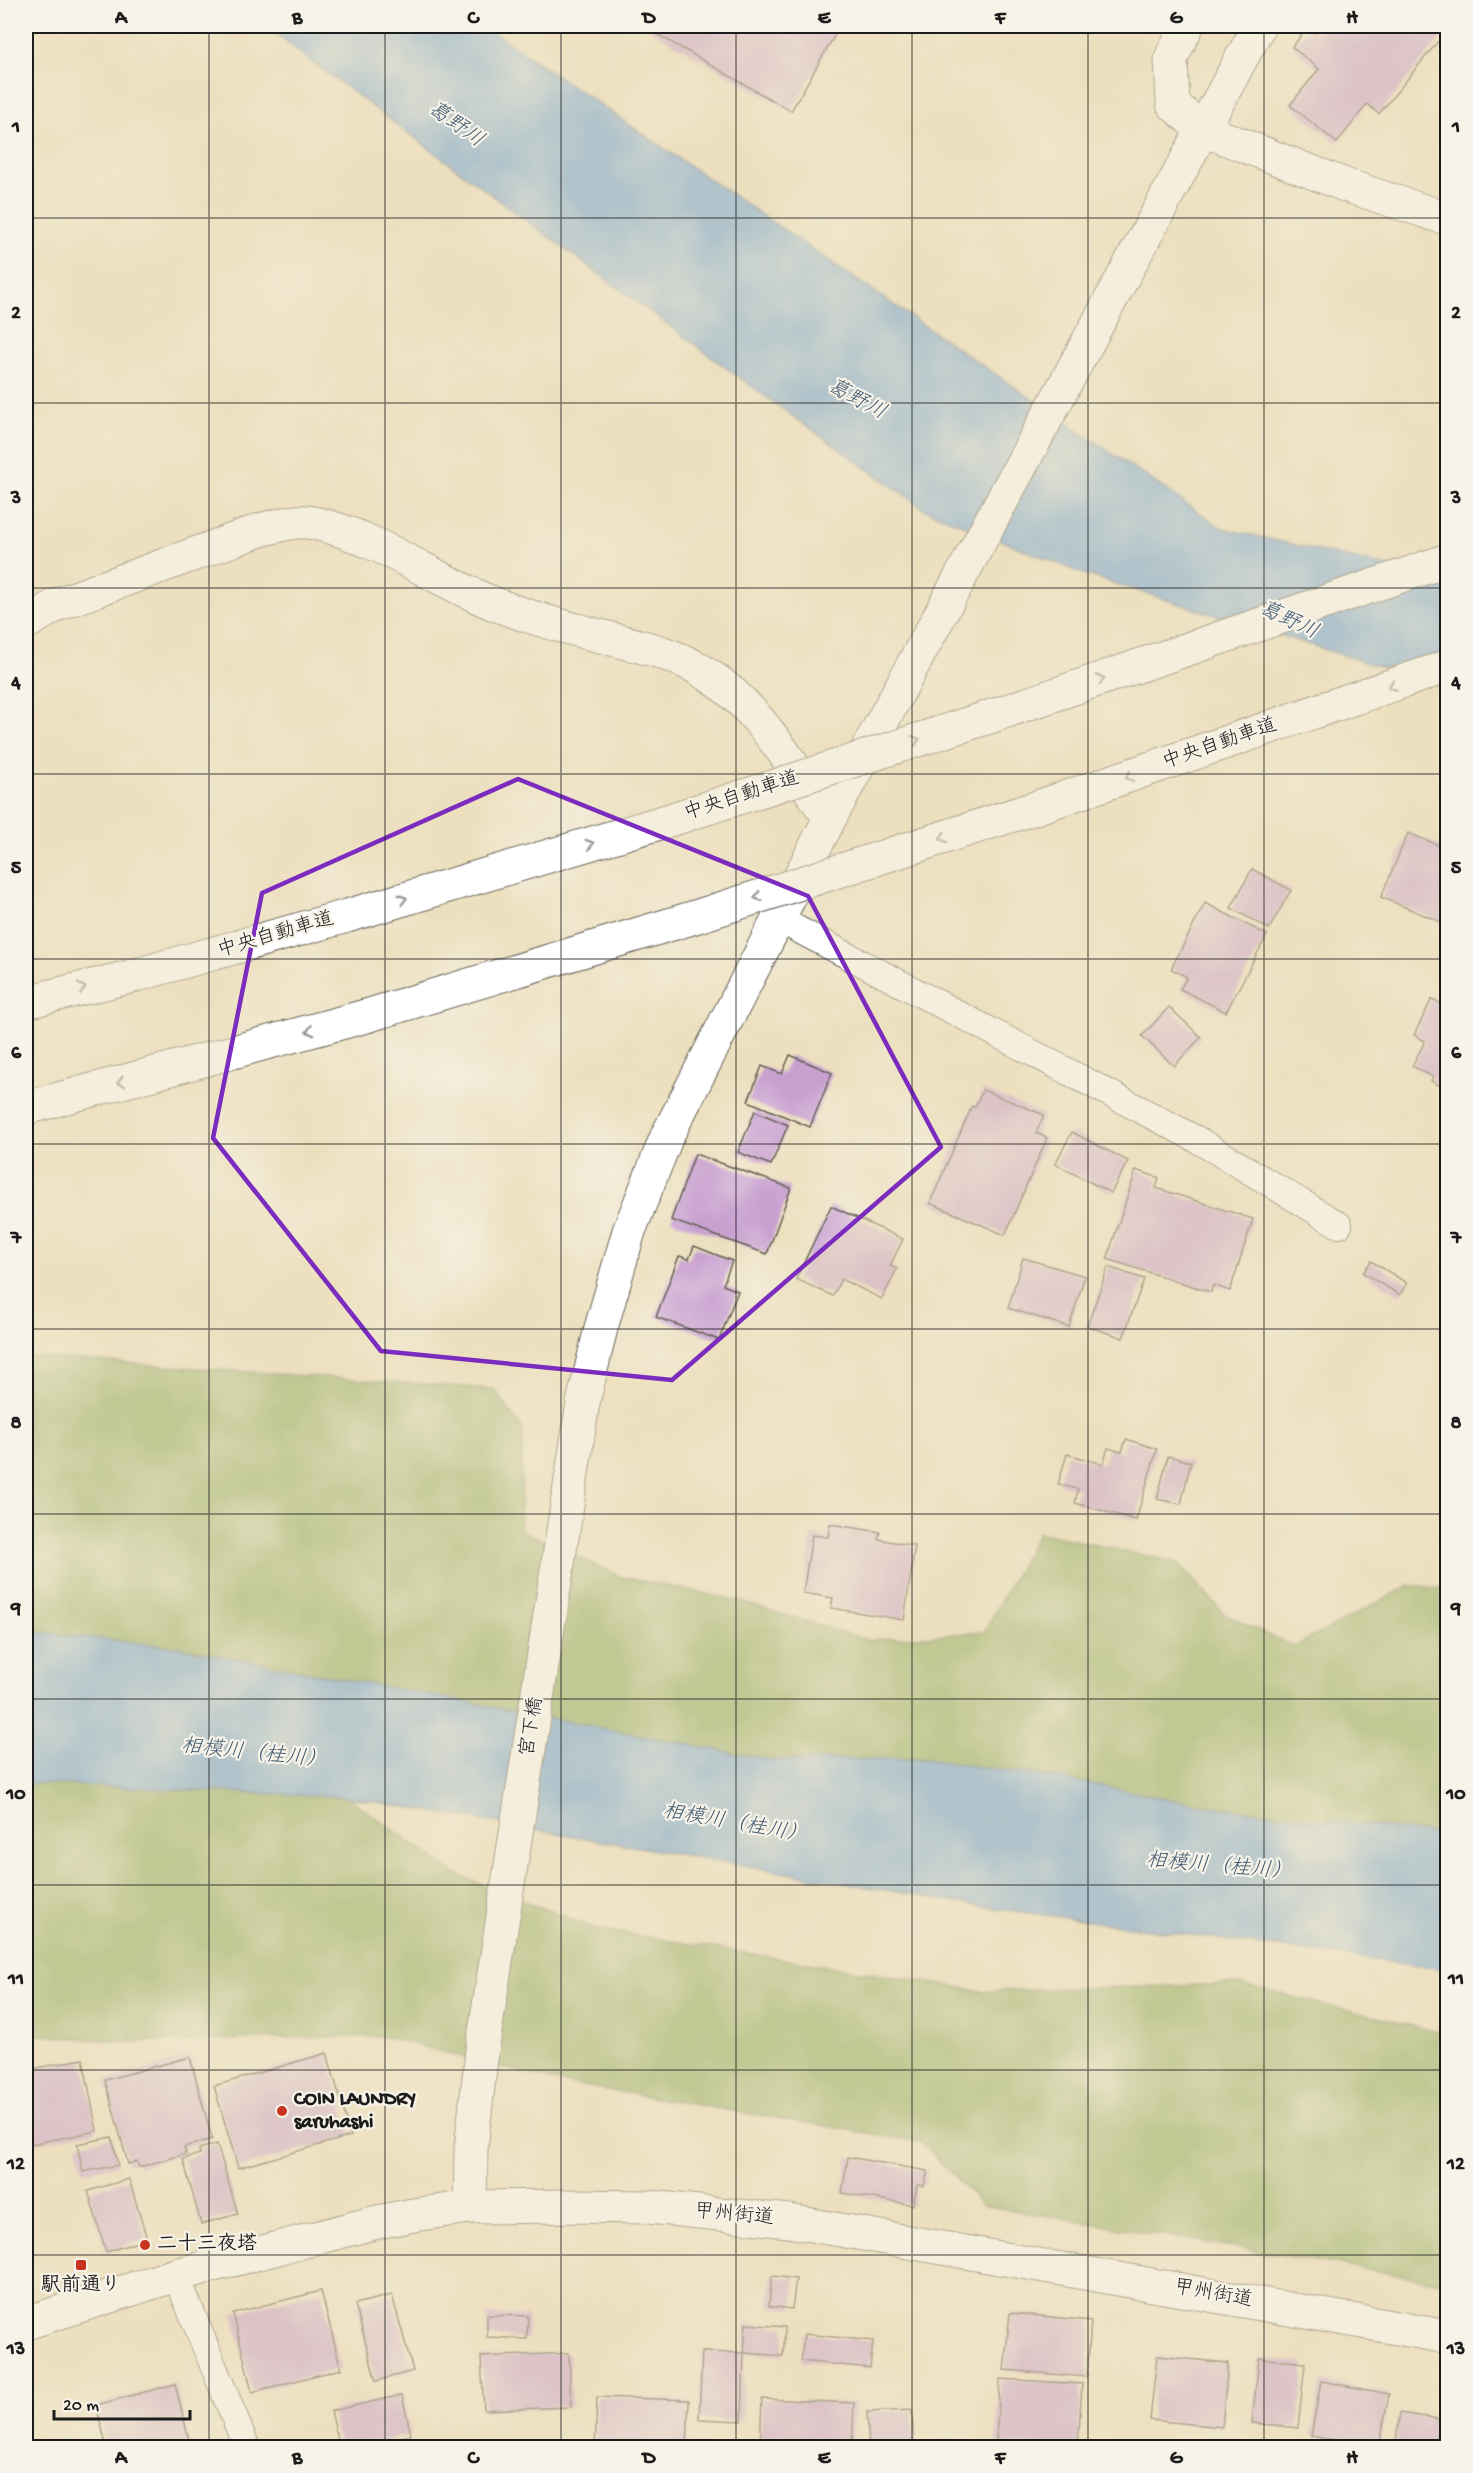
<svg xmlns="http://www.w3.org/2000/svg" width="1473" height="2473" viewBox="0 0 1473 2473" font-family="'Gochi Hand','Klee One',sans-serif">
<style>
.forest{fill:#8dac60;stroke:#54643e;stroke-width:1.5}
.water{fill:#6ca3da;stroke:#44607b;stroke-width:1.5}
.building{fill:#c9a1d1}
.lines{fill:none;stroke-linecap:round;stroke-linejoin:round}
.lane-casing{stroke:#656155;stroke-width:28}
.street-casing{stroke:#656155;stroke-width:35}
.secondary-casing{stroke:#656155;stroke-width:35}
.highway-casing{stroke:#656155;stroke-width:35}
.lane{stroke:#fff;stroke-width:26}
.street{stroke:#fff;stroke-width:33}
.secondary{stroke:#fff;stroke-width:33}
.highway{stroke:#fff;stroke-width:33}
.highway-bridge-casing{stroke:#656155;stroke-width:35;stroke-linecap:butt}
.highway-bridge{stroke:#fff;stroke-width:33}
.oneway{stroke:#999}
.marked{fill:none;stroke:#7b2cbf;stroke-width:4.5;stroke-linejoin:round}
.grid{fill:none;stroke:#1c1c1c;stroke-width:1.5;stroke-opacity:0.55}
.poi-dot{fill:#c8321e;stroke:#f7f3e8;stroke-width:2}
.labels{text-anchor:middle;dominant-baseline:central;stroke-width:4.5;stroke-linejoin:round;paint-order:stroke}
.street-label{font-size:20px;fill:#1c1c1c;stroke:#f7f3e8}
.poi-label{font-size:20px;font-weight:bold;fill:#1c1c1c;stroke:#f7f3e8;text-anchor:start}
.water-label{font-size:21px;font-style:italic;fill:#405971;stroke:#f7f3e8}
.neatline{fill:none;stroke:#1c1c1c;stroke-width:2}
.grid-label{font-size:20px;text-anchor:middle;font-weight:bold;fill:#1c1c1c}
</style>
<rect width="100%" height="100%" fill="#f7f3e8"/>
<filter id="ink" filterUnits="userSpaceOnUse"><feTurbulence type="fractalNoise" baseFrequency=".0167" numOctaves="2"/><feDisplacementMap in="SourceGraphic" scale="12" xChannelSelector="R" yChannelSelector="G"/><feConvolveMatrix kernelMatrix="1 2 1 2 8 2 1 2 1" color-interpolation-filters="sRGB"/></filter>
<filter id="wash" filterUnits="userSpaceOnUse"><feTurbulence type="fractalNoise" baseFrequency=".008" numOctaves="4" result="noise"/><feDisplacementMap in="SourceGraphic" scale="24" xChannelSelector="R" yChannelSelector="G"/><feGaussianBlur stdDeviation="1.35" result="paint"/><feColorMatrix in="noise" values="0 0 0 0 0 0 0 0 0 0 0 0 0 0 0 0 0 1.4 0 .05"/><feComposite in="paint" operator="in"/></filter>
<g filter="url(#wash)">
<rect width="100%" height="100%" fill="#ede0bf"/>
<g class="forest">
<path d="M26 1356 494 1389 523 1430 520 1530 619 1576 735 1600 867 1640 984 1632 1038 1532 1178 1563 1224 1614 1294 1647 1410 1585 1447 1589V1835L1207 1806 1058 1778 925 1759 770 1760 176 1647 26 1631Z"/>
<path d="M26 1783 347 1797 457 1875 597 1929 983 1991 1239 1984 1447 2034V2283L982 2205 921 2142 559 2082 382 2036 124 2042 26 2034Z"/>
</g>
<g class="water">
<path d="M267 26H484L1222 528 1447 580V688L1084 574 926 510 770 400 309 60Z"/>
<path d="M26 1631 176 1647 770 1760 925 1759 1058 1778 1207 1806 1447 1835V1970L979 1906 347 1797 26 1783Z"/>
</g>
<g id="blocks">
<g class="building">
<path d="M643 26H840L791 111Z"/>
<path d="M1321 26H1446L1448 29 1379 114 1367 104 1337 143 1290 105 1319 69 1292 47 1308 27 1315 33Z"/>
<path d="M1408 833 1443 847 1448 836V925L1381 897Z"/>
<path d="M1252 869 1291 890 1269 929 1231 908Z"/>
<path d="M1205 903 1267 935 1226 1012 1180 989 1187 977 1171 969Z"/>
<path d="M1432 999 1448 1007V1090L1431 1081 1433 1077 1412 1066 1425 1041 1414 1035Z"/>
<path d="M1169 1007 1201 1037 1174 1066 1142 1036Z"/>
<path d="M790 1055 832 1073 810 1127 748 1101 762 1066 782 1074Z"/>
<path d="M983 1090 1044 1115 1036 1133 1047 1138 1005 1235 930 1203 972 1106 975 1107Z"/>
<path d="M755 1111 788 1125 771 1165 738 1152Z"/>
<path d="M1072 1132 1128 1161 1111 1193 1055 1164Z"/>
<path d="M695 1154 791 1188 767 1254 671 1220Z"/>
<path d="M1136 1170 1159 1178 1156 1188 1253 1219 1230 1291 1213 1285 1211 1292 1107 1259Z"/>
<path d="M831 1206 903 1239 890 1266 897 1269 882 1299 841 1279 833 1296 796 1279Z"/>
<path d="M694 1246 732 1261 723 1285 738 1291 719 1340 656 1317 679 1256 689 1259Z"/>
<path d="M1023 1258 1085 1276 1069 1327 1008 1308Z"/>
<path d="M1371 1261 1407 1283 1400 1295 1363 1273Z"/>
<path d="M1108 1267 1144 1279 1123 1338 1087 1326Z"/>
<path d="M1126 1439 1157 1449 1136 1520 1075 1503 1078 1489 1058 1484 1067 1454 1103 1464 1108 1448 1122 1452Z"/>
<path d="M1168 1456 1191 1462 1181 1504 1157 1499Z"/>
<path d="M830 1524 880 1532 878 1539 915 1546 904 1620 831 1608 833 1598 803 1593 812 1535 828 1537Z"/>
<path d="M327 2053 351 2136 238 2168 214 2086Z"/>
<path d="M190 2057 212 2139 184 2147 186 2154 139 2167 137 2161 128 2164 105 2080Z"/>
<path d="M83 2059 97 2131 26 2145V2070Z"/>
<path d="M112 2137 118 2165 83 2172 77 2144Z"/>
<path d="M217 2144 238 2214 201 2224 183 2159 200 2154 199 2149Z"/>
<path d="M848 2157 928 2171 924 2186 917 2185 913 2205 842 2193Z"/>
<path d="M129 2179 147 2239 106 2252 88 2191Z"/>
<path d="M772 2276 796 2279 792 2309 769 2306Z"/>
<path d="M321 2291 341 2369 252 2392 233 2313Z"/>
<path d="M392 2295 413 2371 376 2381 355 2304Z"/>
<path d="M1010 2313 1091 2321 1087 2377 1004 2370Z"/>
<path d="M487 2315 528 2316 527 2339 487 2337Z"/>
<path d="M746 2324 785 2327 783 2356 744 2353 742 2421 699 2419 702 2352 744 2353Z"/>
<path d="M804 2334 873 2341 870 2368 801 2361Z"/>
<path d="M569 2353 571 2407 484 2410 481 2357Z"/>
<path d="M1157 2356 1228 2363 1222 2427 1150 2420Z"/>
<path d="M1259 2358 1305 2363 1298 2428 1252 2423Z"/>
<path d="M1000 2379 1082 2384 1078 2448 996 2443Z"/>
<path d="M1321 2381 1389 2394 1379 2448 1311 2436Z"/>
<path d="M175 2384 191 2448H107L96 2405Z"/>
<path d="M402 2395 411 2435 355 2448H340L331 2411Z"/>
<path d="M597 2397 689 2400 687 2448H595Z"/>
<path d="M762 2399 854 2403 852 2448H760Z"/>
<path d="M912 2410 914 2448H869L867 2412Z"/>
<path d="M1400 2413 1445 2420 1441 2448H1395Z"/>
</g>
</g>
</g>
<g filter="url(#ink)">
<use href="#blocks" fill-opacity="0" stroke="#656155" stroke-width="1.5"/>
<g class="lines">
<g class="lane-casing">
<g id="lane">
<path d="M780 920 1196 1139 1339 1225"/>
<path d="M176 2275 247 2448"/>
</g>
</g>
<g class="street-casing">
<g id="street">
<path d="M1187 26 1171 58 1173 104 1201 129"/>
<path d="M26 623 56 605 260 530C277 526 296 519 314 523 380 537 438 583 500 606 531 618 564 627 596 635 634 645 674 652 707 674 759 706 794 770 830 818"/>
</g>
</g>
<g class="secondary-casing">
<g id="secondary">
<path d="M1201 129 1345 185 1448 219"/>
<path d="M470 2207 471 2148 482 2051 583 1403 601 1328 629 1231 667 1136 830 818 1259 26"/>
</g>
</g>
<g class="highway-casing">
<g id="highway">
<path d="M26 1002 129 977 347 916"/>
<path d="M26 1108 366 1016"/>
<path d="M26 2323 176 2275 373 2223 413 2215 470 2207 564 2206 649 2207 789 2221 1448 2337"/>
</g>
</g>
<use href="#lane" class="lane"/>
<use href="#street" class="street"/>
<use href="#secondary" class="secondary"/>
<use href="#highway" class="highway"/>
<g class="highway-bridge-casing">
<g id="highway-bridge">
<path d="M347 916 673 819 992 716 1448 560"/>
<path d="M366 1016 695 917 1032 809 1448 666"/>
</g>
</g>
<use href="#highway-bridge" class="highway-bridge"/>
</g>
<defs><path id="oneway-chevron" d="M-2-3.5L2.5 0L-2 3.5" fill="none" stroke-width="1.6" stroke-linecap="round" stroke-linejoin="round" transform="scale(1.5)"/></defs>
<g class="oneway">
<use href="#oneway-chevron" transform="translate(1101 679) rotate(-19)"/>
<use href="#oneway-chevron" transform="translate(1392 686) rotate(160)"/>
<use href="#oneway-chevron" transform="translate(916 740) rotate(-18)"/>
<use href="#oneway-chevron" transform="translate(1129 777) rotate(161)"/>
<use href="#oneway-chevron" transform="translate(943 838) rotate(162)"/>
<use href="#oneway-chevron" transform="translate(590 844) rotate(-16)"/>
<use href="#oneway-chevron" transform="translate(758 897) rotate(162)"/>
<use href="#oneway-chevron" transform="translate(403 899) rotate(-16)"/>
<use href="#oneway-chevron" transform="translate(82 988) rotate(-14)"/>
<use href="#oneway-chevron" transform="translate(310 1031) rotate(165)"/>
<use href="#oneway-chevron" transform="translate(121 1082) rotate(165)"/>
</g>
</g>
<path d="M0 0H1473V2473H0ZM518 779 808 896 941 1147 672 1380 381 1351 213 1138 262 893Z" fill="#ede0bf" fill-opacity=".55" fill-rule="evenodd"/>
<path class="marked" d="M518 779 808 896 941 1147 672 1380 381 1351 213 1138 262 893Z"/>
<path class="grid" d="M209 26V2448M385 26V2448M561 26V2448M736 26V2448M912 26V2448M1088 26V2448M1264 26V2448M26 218H1448M26 403H1448M26 588H1448M26 774H1448M26 959H1448M26 1144H1448M26 1329H1448M26 1514H1448M26 1699H1448M26 1885H1448M26 2070H1448M26 2255H1448"/>
<g class="poi-dot">
<circle cx="282" cy="2111" r="6"/>
<circle cx="145" cy="2245" r="6"/>
<rect x="75" y="2259" width="12" height="12" rx="3"/>
</g>
<g class="labels">
<g class="street-label">
<text transform="translate(1220 745) rotate(-19)">中央自動車道</text>
<text transform="translate(742 797) rotate(-18)">中央自動車道</text>
<text transform="translate(276 936) rotate(-16)">中央自動車道</text>
<text transform="translate(533 1727) rotate(-81)">宮下橋</text>
<text transform="translate(734 2216) rotate(5)">甲州街道</text>
<text transform="translate(1213 2295) rotate(10)">甲州街道</text>
</g>
<g class="poi-label">
<text x="294" y="2100">COIN LAUNDRY<tspan x="294" dy="23">saruhashi</tspan></text>
<text x="157" y="2245">二十三夜塔</text>
<text x="81" y="2286" text-anchor="middle">駅前通り</text>
</g>
<g class="water-label">
<text transform="translate(455 126) rotate(35)">葛野川</text>
<text transform="translate(856 401) rotate(28)">葛野川</text>
<text transform="translate(1288 622) rotate(25)">葛野川</text>
<text transform="translate(254 1755) rotate(6)">相模川（桂川）</text>
<text transform="translate(735 1825) rotate(10)">相模川（桂川）</text>
<text transform="translate(1219 1868) rotate(5)">相模川（桂川）</text>
</g>
</g>
<rect width="1473" height="2473" fill="none" stroke="#f7f3e8" stroke-width="66"/>
<path d="M54 2410v9h136v-9" fill="none" stroke="#1c1c1c" stroke-width="3"/>
<text x="63" y="2410" font-size="18" fill="#1c1c1c" stroke="#f7f3e8" stroke-width="4.5" paint-order="stroke">20 m</text>
<rect x="33" y="33" width="1407" height="2407" class="neatline"/>
<g class="grid-label">
<text x="121" y="23">A</text>
<text x="297" y="23">B</text>
<text x="473" y="23">C</text>
<text x="649" y="23">D</text>
<text x="824" y="23">E</text>
<text x="1000" y="23">F</text>
<text x="1176" y="23">G</text>
<text x="1352" y="23">H</text>
<text x="16" y="132">1</text>
<text x="1456" y="132">1</text>
<text x="16" y="318">2</text>
<text x="1456" y="318">2</text>
<text x="16" y="503">3</text>
<text x="1456" y="503">3</text>
<text x="16" y="688">4</text>
<text x="1456" y="688">4</text>
<text x="16" y="873">5</text>
<text x="1456" y="873">5</text>
<text x="16" y="1058">6</text>
<text x="1456" y="1058">6</text>
<text x="16" y="1243">7</text>
<text x="1456" y="1243">7</text>
<text x="16" y="1428">8</text>
<text x="1456" y="1428">8</text>
<text x="16" y="1614">9</text>
<text x="1456" y="1614">9</text>
<text x="16" y="1799">10</text>
<text x="1456" y="1799">10</text>
<text x="16" y="1984">11</text>
<text x="1456" y="1984">11</text>
<text x="16" y="2169">12</text>
<text x="1456" y="2169">12</text>
<text x="16" y="2354">13</text>
<text x="1456" y="2354">13</text>
<text x="121" y="2463">A</text>
<text x="297" y="2463">B</text>
<text x="473" y="2463">C</text>
<text x="649" y="2463">D</text>
<text x="824" y="2463">E</text>
<text x="1000" y="2463">F</text>
<text x="1176" y="2463">G</text>
<text x="1352" y="2463">H</text>
</g>
</svg>
